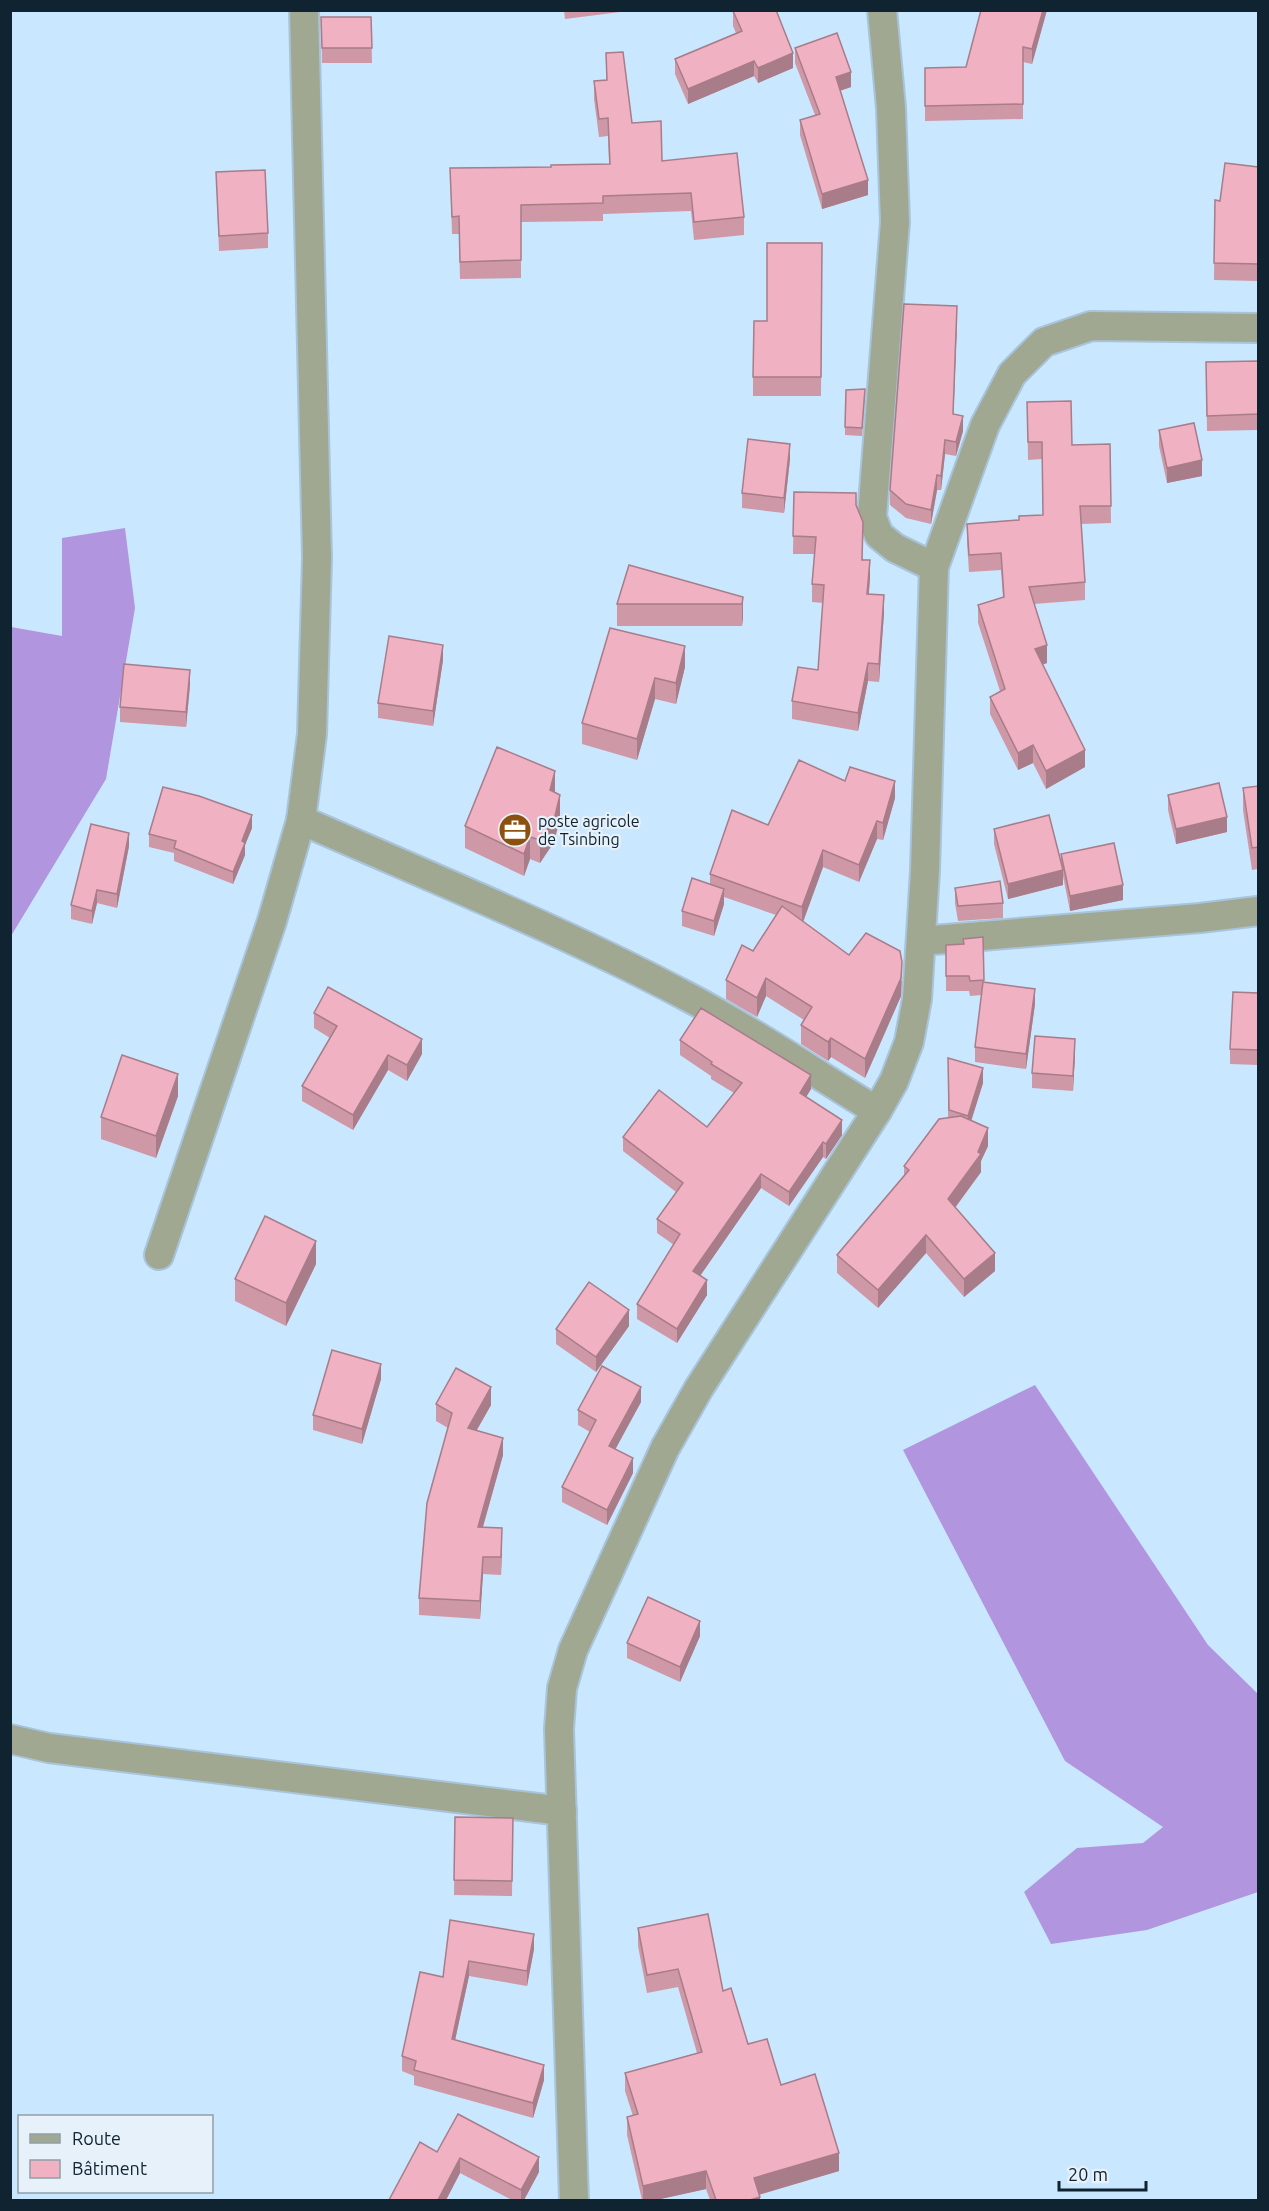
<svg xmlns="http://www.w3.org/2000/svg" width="1269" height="2211" viewBox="0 0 1269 2211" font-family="Ubuntu,sans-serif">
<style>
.forest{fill:#b295df}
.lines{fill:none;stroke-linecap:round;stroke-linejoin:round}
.minor-casing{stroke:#a8c4da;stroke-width:32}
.minor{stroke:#a1a891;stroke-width:28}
.wall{fill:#ce98a7}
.shaded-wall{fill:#a87c88}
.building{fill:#f0b1c2;stroke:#a87c88;stroke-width:1.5}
.labels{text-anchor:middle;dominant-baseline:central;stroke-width:4.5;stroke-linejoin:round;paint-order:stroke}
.poi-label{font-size:16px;fill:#0f2331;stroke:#e7f1f9;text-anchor:start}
</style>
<rect width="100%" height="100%" fill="#c9e7ff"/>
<g class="forest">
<path d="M125 528 135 608 106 779 11 936V627L62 636V538Z"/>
<path d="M1035 1385 1208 1645 1258 1694V1892L1147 1930 1051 1944 1024 1892 1077 1848 1143 1843 1163 1827 1065 1761 903 1450Z"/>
</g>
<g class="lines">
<g class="minor-casing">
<g id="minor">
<path d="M882 10 891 108 895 222 872 517 879 535 895 548 934 567"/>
<path d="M301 820 312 734 317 558 304 10"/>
<path d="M921 941 1200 918 1258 911"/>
<path d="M159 1255 272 921 301 820C432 878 564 931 690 998 753 1031 816 1074 877 1111"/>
<path d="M10 1739 49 1748 562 1811"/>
<path d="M574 2200 559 1729 562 1688 573 1650 665 1448 699 1388 877 1111 894 1081 909 1042 917 999 925 871 934 567 985 425 1012 374 1044 342 1091 326 1258 328"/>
</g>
</g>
<use href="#minor" class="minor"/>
</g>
<g class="wall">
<path d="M564 10H636L565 19Z"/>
<path d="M1047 10 1032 64 1023 62V119L925 121V68L966 67Z"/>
<path d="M733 11 793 68 758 83 754 76 688 104 675 74V59L736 33 733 26Z"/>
<path d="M321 17H371L372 63H322Z"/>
<path d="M795 48 851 87 840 91 868 195 822 209 800 135V120L815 115 795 63Z"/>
<path d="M606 53 632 123 662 161 744 217V235L694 240 691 211 603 214V221L521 222V278L460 279 459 234H452L450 168 551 167 609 164 608 136 599 137 594 99V81L606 80Z"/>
<path d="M1258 167V281L1214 280 1215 200 1220 201Z"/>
<path d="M216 172 268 233V248L219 251Z"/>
<path d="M822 243 821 396H753V377L767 321Z"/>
<path d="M957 320 953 414 963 431 956 456 945 454 941 490H937L931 524 906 518 890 505V490Z"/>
<path d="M1258 361V430L1207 431 1206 362Z"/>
<path d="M865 397 862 436 845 435V427Z"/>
<path d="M1027 402 1072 445 1110 444 1111 523 1081 524 1085 582V600L1034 604 1047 663 1042 665 1085 767 1046 789 1033 763 1018 770 990 714V697L1000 691 978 623V605L1003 598 1001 570 969 572 967 542V524L1019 520 1043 515 1042 459 1028 460Z"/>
<path d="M1159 430 1202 476 1167 483 1159 446Z"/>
<path d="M790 459 784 513 742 508V493Z"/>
<path d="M794 492 856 505 863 560 870 578 869 594 884 613 879 682 868 681 858 731 792 719V701L818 670 823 603 812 602V584L815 554H793Z"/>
<path d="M743 597 742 626H617V604Z"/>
<path d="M685 646V667L676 704 655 699 637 760 582 744V723Z"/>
<path d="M443 660 433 726 378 718V703Z"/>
<path d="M190 685 186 727 120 722V707Z"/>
<path d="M845 781 895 798 883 840 877 839 859 882 823 867 803 921 849 955 902 981 901 996 865 1078 831 1057 828 1061 801 1044V1025L804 1020 766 996 757 1017 726 999V980L753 951 776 915 724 897V904L714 936 682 926V911L710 884V874L768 825Z"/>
<path d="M1258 786V869L1252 870 1243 810V788Z"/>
<path d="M555 793 560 818 554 842 540 863 530 859 524 876 465 848V826Z"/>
<path d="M1168 795 1227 832 1176 844 1168 810Z"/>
<path d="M252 828 245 845V855L233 884 174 861V853L149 847V834Z"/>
<path d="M994 829 1061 865V854L1123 900 1070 911 1063 876V885L1008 899 994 844Z"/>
<path d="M129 846 117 908 97 903 92 924 71 919V905Z"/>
<path d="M955 888 1003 903V918L958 921 955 903Z"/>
<path d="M983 937 984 982 1035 1004 1026 1069 975 1062V1047L982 995 970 996 969 991H946V945L963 944V939Z"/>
<path d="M1258 993V1065L1230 1064V1049Z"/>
<path d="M314 1013 422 1054 407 1081 388 1070 353 1130 302 1101V1086L330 1038 314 1028Z"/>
<path d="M680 1040 811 1089 806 1097 842 1135 826 1159 823 1157 789 1206 761 1188 700 1276 707 1295 677 1343 637 1319V1304L674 1245 657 1233V1219L676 1192 623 1151V1137L707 1127 734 1093 711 1079V1076L680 1055Z"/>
<path d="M1075 1054 1073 1091 1032 1088V1073Z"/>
<path d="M948 1058 983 1083 971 1121 988 1146 981 1161V1172L955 1208 995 1271 964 1297 926 1253 878 1308 837 1273V1255L904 1176V1166L948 1118Z"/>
<path d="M178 1096 156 1158 101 1139V1117Z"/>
<path d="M316 1264 286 1326 235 1301V1279Z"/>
<path d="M629 1326 596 1372 556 1344V1329Z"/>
<path d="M381 1379 362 1444 313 1430V1415Z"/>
<path d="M641 1402 615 1449 633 1473 607 1525 562 1502V1487L590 1432 578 1425V1410Z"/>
<path d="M436 1404 491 1405 477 1430 503 1455 483 1527 502 1545 501 1575 483 1574 480 1619 419 1615V1598L448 1428 436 1421Z"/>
<path d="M700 1636 680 1682 627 1658V1643Z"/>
<path d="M455 1817 513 1818 512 1896 454 1895Z"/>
<path d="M450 1920 534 1949 527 1986 469 1976 455 2040 544 2080 533 2118 414 2085V2076L402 2071V2056L443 1977Z"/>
<path d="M638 1928 723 1991 748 2044 781 2085 839 2171 759 2195 760 2200H710L706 2189 656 2200H642L627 2135V2117L633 2116 625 2091V2073L697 2053 678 1987 647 1993 638 1946Z"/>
<path d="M437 2152 539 2172 524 2200H512L460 2173 446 2200H389Z"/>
</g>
<g class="shaded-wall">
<path d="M1043 10H1047L1032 64V49Z"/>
<path d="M793 53V68L758 83V68Z"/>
<path d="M754 61V76L688 104V89Z"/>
<path d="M851 72V87L836 92V77Z"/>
<path d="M868 180V195L822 209V194Z"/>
<path d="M957 306V320L953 428V414Z"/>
<path d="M963 416V431L956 456V442Z"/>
<path d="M945 440V454L941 490V476Z"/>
<path d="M790 444V459L784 513V498Z"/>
<path d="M1202 460V476L1167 483V468Z"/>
<path d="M937 475V490L931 524V510Z"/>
<path d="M870 560V578L867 612V594Z"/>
<path d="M884 595V613L879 682V664Z"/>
<path d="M743 597V619L742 626V604Z"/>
<path d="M443 645V660L433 726V711Z"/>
<path d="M1047 645V663L1035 667V649Z"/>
<path d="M685 646V667L676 704V683Z"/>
<path d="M868 663V681L858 731V713Z"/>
<path d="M190 670V685L186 727V712Z"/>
<path d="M655 678V699L637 760V739Z"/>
<path d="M1033 745V763L1018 770V753Z"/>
<path d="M1085 750V767L1046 789V771Z"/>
<path d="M555 771V794L550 790Z"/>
<path d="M895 781V798L883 840V823Z"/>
<path d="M560 795V818L554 842 540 863V840Z"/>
<path d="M252 815V828L245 845V855L233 884V872L242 841Z"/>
<path d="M1227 817V832L1176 844V829Z"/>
<path d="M877 821V839L859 882V865Z"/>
<path d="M129 833V846L117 908V894Z"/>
<path d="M530 837V859L524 876V854Z"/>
<path d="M823 850V867L802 925V907Z"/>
<path d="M1063 870V885L1008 899V884Z"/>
<path d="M1123 885V900L1070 911V896Z"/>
<path d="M724 889V904L714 936V921Z"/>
<path d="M97 890V903L92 924V911Z"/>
<path d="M902 962 901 996 865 1078V1059Z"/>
<path d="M766 978V996L757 1017V998Z"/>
<path d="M1035 989V1004L1026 1069V1054Z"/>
<path d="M831 1038V1057L828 1061V1042Z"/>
<path d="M422 1039V1054L407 1081V1065Z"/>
<path d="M1075 1039V1054L1073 1091V1076Z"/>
<path d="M388 1055V1070L353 1130V1115Z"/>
<path d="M983 1068V1083L968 1131V1116Z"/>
<path d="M178 1074V1096L156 1158V1136Z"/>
<path d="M811 1075V1089L800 1107V1093Z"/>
<path d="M842 1120V1135L826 1159V1144Z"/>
<path d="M988 1128V1146L981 1161V1172L948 1217V1199L978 1152Z"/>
<path d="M823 1142V1157L789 1206V1192Z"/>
<path d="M761 1174V1188L693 1286V1271Z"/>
<path d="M926 1235V1253L878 1308V1290Z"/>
<path d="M316 1241V1264L286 1326V1303Z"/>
<path d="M995 1253V1271L964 1297V1279Z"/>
<path d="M707 1280V1295L677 1343V1329Z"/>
<path d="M629 1310V1326L596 1372V1357Z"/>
<path d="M381 1364V1379L362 1444V1429Z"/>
<path d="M491 1387V1405L468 1445V1428Z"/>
<path d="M641 1387V1402L609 1461V1446Z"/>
<path d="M503 1438V1455L478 1544V1527Z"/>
<path d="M633 1458V1473L607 1525V1510Z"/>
<path d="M502 1528V1545L501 1575V1557Z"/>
<path d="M483 1557V1574L480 1619V1601Z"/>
<path d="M700 1621V1636L680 1682V1667Z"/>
<path d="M534 1934V1949L527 1986V1971Z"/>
<path d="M469 1961V1976L452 2054V2039Z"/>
<path d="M544 2065V2080L533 2118V2103Z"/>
<path d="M839 2153V2171L754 2196V2178Z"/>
<path d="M539 2157V2172L524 2200H521V2190Z"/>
<path d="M460 2158V2173L446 2200H438Z"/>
<path d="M706 2171V2189L656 2200H643V2186Z"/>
<path d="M760 2197V2200H750Z"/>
</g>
<g class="building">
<path d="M735 10H776L793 53 758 68 754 61 688 89 675 59 742 31 733 11Z"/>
<path d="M981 10H1043L1032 49 1023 47V104L925 106V68L966 67Z"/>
<path d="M321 17H371L372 48H322Z"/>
<path d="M837 33 851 72 836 77 868 180 822 194 800 120 820 114 795 48Z"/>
<path d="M623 52 632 123 661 121 662 161 737 153 744 217 694 222 691 193 603 196V203L521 205V260L460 262 459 216 452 217 450 168 551 167V165L610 164 608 118 599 119 594 81 607 80 606 53Z"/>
<path d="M1225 163 1258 167V264L1214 263 1215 200 1220 201Z"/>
<path d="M265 170 268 233 219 236 216 172Z"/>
<path d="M767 243H822L821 377H753L754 321H767Z"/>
<path d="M904 304 957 306 953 414 963 416 956 442 945 440 941 476 937 475 931 510 906 504 890 490Z"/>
<path d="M1258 361V414L1207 416 1206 362Z"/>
<path d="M865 389 862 428 845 427 846 390Z"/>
<path d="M1071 401 1072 445 1110 444 1111 506H1080L1085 582 1029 587 1047 645 1035 649 1085 750 1046 771 1033 745 1018 753 990 697 1005 689 978 605 1004 597 1001 553 969 555 967 524 1019 520V516L1043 515 1042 442H1028L1027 402Z"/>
<path d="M1194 423 1202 460 1167 468 1159 430Z"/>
<path d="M748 439 790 444 784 498 742 493Z"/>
<path d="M794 492 856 493V505L863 522 862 560H870L867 594 884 595 879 664 868 663 858 713 792 701 798 667 818 670 824 585 812 584 816 537 793 536Z"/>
<path d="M629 565 743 597 742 604H617Z"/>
<path d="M610 628 685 646 676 683 655 678 637 739 582 723Z"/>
<path d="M389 636 443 645 433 711 378 703Z"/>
<path d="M124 664 190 670 186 712 120 707Z"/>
<path d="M497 747 555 771 550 790 560 795 554 820 540 840 530 837 524 854 465 826Z"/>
<path d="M799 760 845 781 850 767 895 781 883 823 877 821 859 865 823 850 802 907 710 874 732 810 768 825Z"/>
<path d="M1219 783 1227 817 1176 829 1168 795Z"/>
<path d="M1258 786V847L1252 848 1243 788Z"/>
<path d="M163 787 199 796 252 815 242 841 245 843 233 872 174 848 176 841 149 834Z"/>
<path d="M1049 815 1063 870 1008 884 994 829Z"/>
<path d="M91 824 129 833 117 894 97 890 92 911 71 905Z"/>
<path d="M1114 843 1123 885 1070 896 1061 854Z"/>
<path d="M692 878 724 889 714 921 682 911Z"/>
<path d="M1000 881 1003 903 958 906 955 888Z"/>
<path d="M782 906 849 955 866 933 900 951 902 962 901 978 865 1059 831 1038 828 1042 801 1025 812 1007 766 978 757 998 726 980 742 945 753 951Z"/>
<path d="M983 937 984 980 970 981 969 976H946V945L964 944 963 939Z"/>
<path d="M983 982 1035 989 1026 1054 975 1047Z"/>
<path d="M328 987 422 1039 407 1065 388 1055 353 1115 302 1086 337 1026 314 1013Z"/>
<path d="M1233 992 1258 993V1050L1230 1049Z"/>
<path d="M701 1008 811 1075 800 1093 842 1120 826 1144 823 1142 789 1192 761 1174 693 1271 707 1280 677 1329 637 1304 680 1234 657 1219 683 1183 623 1137 659 1090 707 1127 742 1083 711 1064 712 1062 680 1040Z"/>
<path d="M1035 1036 1075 1039 1073 1076 1032 1073Z"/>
<path d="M122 1055 178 1074 156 1136 101 1117Z"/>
<path d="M948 1058 983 1068 968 1116 949 1110Z"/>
<path d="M961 1116 988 1128 978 1152 981 1154 948 1199 995 1253 964 1279 926 1235 878 1290 837 1255 909 1170 904 1166 939 1119Z"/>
<path d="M265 1216 316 1241 286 1303 235 1279Z"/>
<path d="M589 1282 629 1310 596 1357 556 1329Z"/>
<path d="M332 1350 381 1364 362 1429 313 1415Z"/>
<path d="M602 1366 641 1387 609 1446 633 1458 607 1510 562 1487 596 1420 578 1410Z"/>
<path d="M456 1368 491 1387 468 1428 503 1438 478 1527 502 1528 501 1557H483L480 1601 419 1598 427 1503 452 1413 436 1404Z"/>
<path d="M648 1597 700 1621 680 1667 627 1643Z"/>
<path d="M455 1817 513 1818 512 1881 454 1880Z"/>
<path d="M708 1914 723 1991 731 1988 748 2044 767 2039 781 2085 815 2074 839 2153 754 2178 760 2197 750 2200H716L706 2171 643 2186 627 2117 638 2114 625 2073 702 2052 678 1969 647 1975 638 1928Z"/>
<path d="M450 1920 534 1934 527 1971 469 1961 452 2039 544 2065 533 2103 414 2070 416 2061 402 2056 420 1972 443 1977Z"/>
<path d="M458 2114 539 2157 521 2190 460 2158 438 2200H389L420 2142 437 2152Z"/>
</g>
<defs>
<g id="office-disc" transform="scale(1.725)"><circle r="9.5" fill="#8d510f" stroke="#e7f1f9"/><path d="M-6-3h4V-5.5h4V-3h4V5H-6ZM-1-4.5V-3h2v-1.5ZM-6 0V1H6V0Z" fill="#fff"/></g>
</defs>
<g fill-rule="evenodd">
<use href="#office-disc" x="515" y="830"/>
</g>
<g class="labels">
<g class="poi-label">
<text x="538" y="821">poste agricole<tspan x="538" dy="18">de Tsinbing</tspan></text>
</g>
</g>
<rect width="1269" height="2211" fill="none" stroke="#0f2331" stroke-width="24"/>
<rect x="18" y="2115" width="195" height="78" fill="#e7f1f9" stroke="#919fa9" stroke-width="1.5"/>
<rect x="30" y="2134" width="30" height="9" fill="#a1a891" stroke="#919fa9" stroke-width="1.5"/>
<text x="72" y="2145" font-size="18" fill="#0f2331">Route</text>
<rect x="30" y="2160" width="30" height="18" fill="#f0b1c2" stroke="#919fa9" stroke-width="1.5"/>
<text x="72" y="2175" font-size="18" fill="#0f2331">Bâtiment</text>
<path d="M1059 2181v9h87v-9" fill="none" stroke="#0f2331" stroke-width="3"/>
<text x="1068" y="2181" font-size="18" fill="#0f2331" stroke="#e7f1f9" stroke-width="4.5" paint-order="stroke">20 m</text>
</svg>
